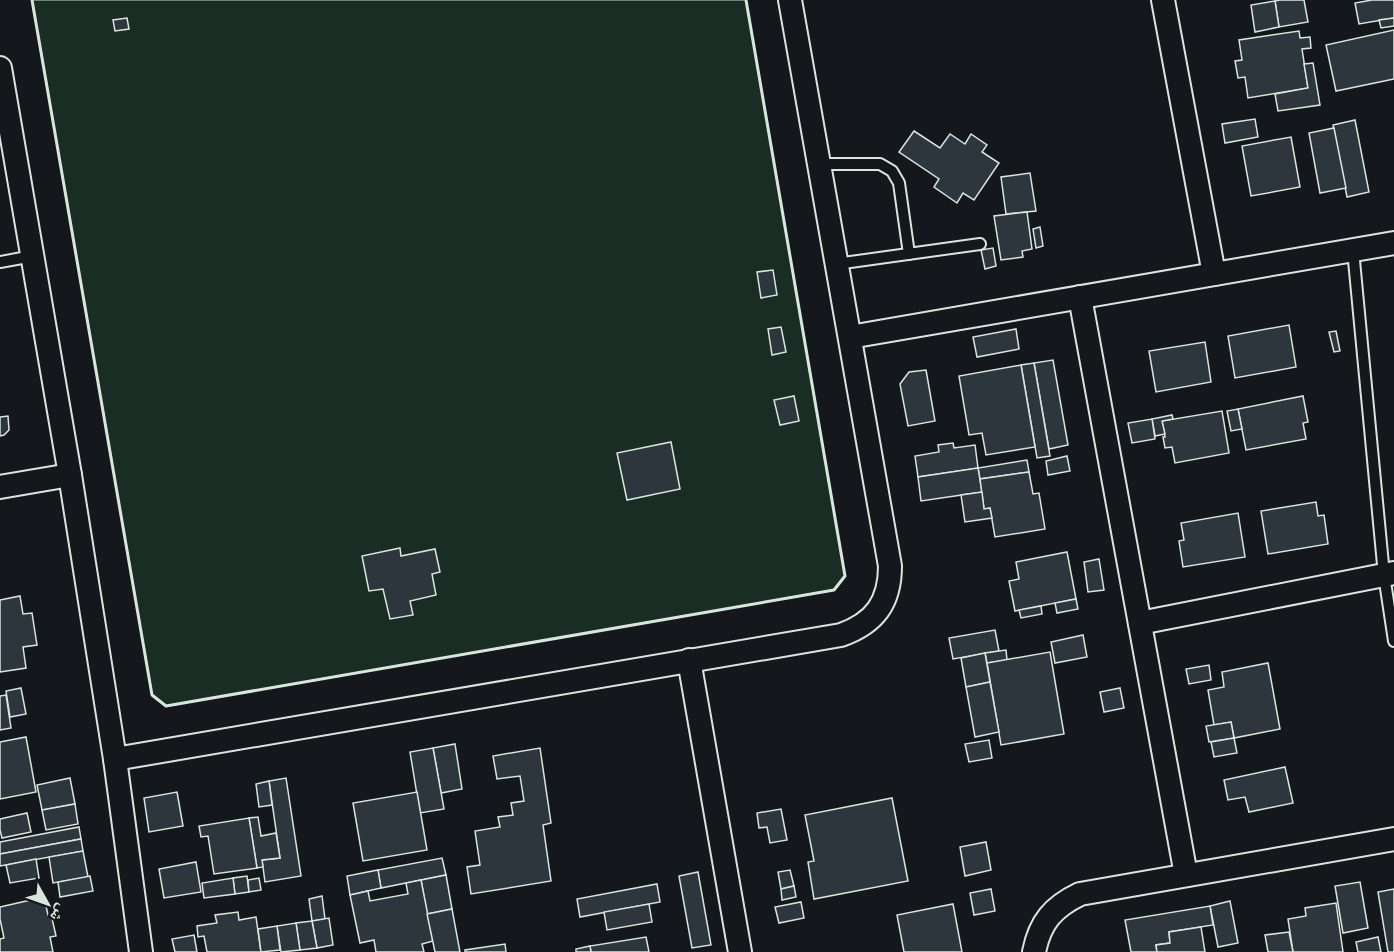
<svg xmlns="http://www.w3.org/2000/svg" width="1394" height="952" viewBox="0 0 1394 952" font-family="Commissioner,'Noto Naskh Arabic',sans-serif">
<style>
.green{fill:#1a2d24;stroke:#939e99;stroke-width:1.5}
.building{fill:#2c363c;stroke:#d8e6dc;stroke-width:1.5}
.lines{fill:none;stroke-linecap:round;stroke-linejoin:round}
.lane-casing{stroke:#d8e6dc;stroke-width:14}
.street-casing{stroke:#d8e6dc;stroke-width:26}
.lane{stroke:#14181c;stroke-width:10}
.street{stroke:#14181c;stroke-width:22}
.wall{stroke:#d8e6dc;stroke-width:3}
</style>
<rect width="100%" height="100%" fill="#14181c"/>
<path class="green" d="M32 0H746L845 576 834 590 166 706 152 695Z"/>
<g class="building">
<path d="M1280 0H1304L1308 22 1279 27 1275 1Z"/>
<path d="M1372 0H1394V18L1359 24 1355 3Z"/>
<path d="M1275 1 1279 27 1255 32 1251 5Z"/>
<path d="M127 18 129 29 115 31 113 20Z"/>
<path d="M1394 18V26L1381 28 1379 20Z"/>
<path d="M1394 30V79L1336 91 1326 45Z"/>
<path d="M1299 31 1300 38 1310 37 1311 48 1302 49 1308 88 1248 98 1245 77 1238 78 1235 61 1242 60 1239 40Z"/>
<path d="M1313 63 1320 105 1278 111 1275 94 1308 88 1304 64Z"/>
<path d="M1255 119 1258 137 1225 143 1222 124Z"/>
<path d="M1355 120 1369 192 1347 197 1333 125Z"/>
<path d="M1334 128 1346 188 1320 193 1309 133Z"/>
<path d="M914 131 940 148 950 134 965 144 971 134 987 145 982 152 999 163 974 200 963 193 957 203 934 187 939 179 899 152Z"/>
<path d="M1291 137 1300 187 1251 196 1242 146Z"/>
<path d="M1030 173 1036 211 1006 214 1001 177Z"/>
<path d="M1027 212 1032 249 1022 251 1023 257 1001 260 994 216Z"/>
<path d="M1040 227 1043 246 1036 248 1033 229Z"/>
<path d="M993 248 996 266 985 269 981 250Z"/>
<path d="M773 270 777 295 761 298 757 272Z"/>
<path d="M1289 325 1296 367 1235 378 1228 336Z"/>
<path d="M781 327 786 352 772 355 768 329Z"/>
<path d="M1016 329 1019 349 977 357 973 337Z"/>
<path d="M1336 331 1340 351 1334 352 1329 332Z"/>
<path d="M1205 342 1211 382 1156 392 1149 351Z"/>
<path d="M1053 360 1068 445 1049 449 1034 363Z"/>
<path d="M1034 363 1050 456 1037 458 1021 365Z"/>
<path d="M1021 365 1035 447 986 455 982 433 969 435 959 376Z"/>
<path d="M926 370 935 421 908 426 900 384 909 372Z"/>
<path d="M794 396 799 421 780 425 774 400Z"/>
<path d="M1303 396 1308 422 1303 423 1306 439 1246 450 1238 409Z"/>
<path d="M1238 409 1242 429 1231 431 1227 411Z"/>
<path d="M1222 411 1229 453 1175 463 1172 447 1165 448 1163 437H1165L1162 421Z"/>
<path d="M1172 415 1173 419 1162 421 1165 434 1155 436 1152 419Z"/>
<path d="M8 416 9 430 4 435 0 436V417Z"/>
<path d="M1152 419 1155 439 1132 443 1128 423Z"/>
<path d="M671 442 680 489 627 500 617 453Z"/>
<path d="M953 443 954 448 975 445 978 468 918 477 915 456 939 452 938 445Z"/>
<path d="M1067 456 1070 471 1048 475 1046 461Z"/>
<path d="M1027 460 1029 472 980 479 978 468Z"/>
<path d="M978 468 982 492 921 501 918 477Z"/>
<path d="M1029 472 1033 494 1039 493 1045 529 995 537 990 508 984 509 980 479Z"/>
<path d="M982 492 984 509 990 508 992 518 965 522 961 495Z"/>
<path d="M1316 502 1318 516 1324 515 1328 544 1268 554 1261 511Z"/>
<path d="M1238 513 1245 557 1183 567 1179 541 1184 540 1181 523Z"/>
<path d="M400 548 401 556 435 549 440 572 432 574 436 595 410 601 413 615 390 619 383 589 369 591 362 556Z"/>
<path d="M1067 552 1076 599 1015 611 1009 581 1019 579 1016 562Z"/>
<path d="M1099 559 1104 590 1088 592 1084 562Z"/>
<path d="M20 596 23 614 32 613 37 645 23 647 26 668 0 672V600Z"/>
<path d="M1076 599 1078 609 1057 613 1055 603Z"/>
<path d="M1041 606 1042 614 1021 618 1019 610Z"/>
<path d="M995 630 999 651 953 659 949 638Z"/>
<path d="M1083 635 1087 657 1055 663 1051 642Z"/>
<path d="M1006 650 1007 660 987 663 985 653Z"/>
<path d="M1050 652 1064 734 1001 745 987 663Z"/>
<path d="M985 653 990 682 966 687 961 658Z"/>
<path d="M1268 663 1280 729 1234 738 1231 722 1214 725 1208 690 1224 687 1222 672Z"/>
<path d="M1209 665 1211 680 1189 684 1186 669Z"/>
<path d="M990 682 999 732 975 737 966 687Z"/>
<path d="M21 688 26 714 10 717 6 691Z"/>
<path d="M1120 688 1124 708 1104 712 1100 692Z"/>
<path d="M6 695 11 728 0 730V696Z"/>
<path d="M1231 722 1234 738 1209 742 1206 726Z"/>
<path d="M26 737 36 792 0 799V742Z"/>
<path d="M1234 738 1237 753 1214 757 1211 742Z"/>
<path d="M989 740 992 758 969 762 965 744Z"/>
<path d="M455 744 462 789 441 793 433 748Z"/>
<path d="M433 748 444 809 420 813 410 752Z"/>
<path d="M540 748 551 823 543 825 551 881 471 894 467 867 480 865 475 831 500 827 498 817 513 815 511 803 524 801 520 776 497 779 493 756Z"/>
<path d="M1285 767 1293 803 1249 812 1245 797 1228 800 1224 780Z"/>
<path d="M70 778 75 804 42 810 37 785Z"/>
<path d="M286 778 301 876 265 882 262 860 280 858 269 781Z"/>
<path d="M269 781 272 805 259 807 256 784Z"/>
<path d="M177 792 183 826 149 832 144 798Z"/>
<path d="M417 792 427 850 363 861 353 803Z"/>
<path d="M892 798 908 881 814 899 808 862 814 861 805 815Z"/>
<path d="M75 804 78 824 46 830 42 810Z"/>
<path d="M781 809 787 840 770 843 767 827 759 828 757 813Z"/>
<path d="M27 813 31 832 2 838 0 830V819Z"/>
<path d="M258 817 261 836 276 833 280 858 262 860 263 867 257 868 249 818Z"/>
<path d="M249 818 257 868 214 874 208 836 201 837 199 826Z"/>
<path d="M79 827 81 839 0 854V842Z"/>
<path d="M81 839 83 851 0 866V854Z"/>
<path d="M986 842 991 870 965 876 960 847Z"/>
<path d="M83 851 88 877 53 883 49 857Z"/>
<path d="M442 858 446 875 381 888 378 870Z"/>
<path d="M36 859 39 878 10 883 6 865Z"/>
<path d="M196 862 201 892 164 898 159 869Z"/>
<path d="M378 870 381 888 350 895 347 876Z"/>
<path d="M790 870 794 886 781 889 778 872Z"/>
<path d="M698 872 711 945 692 948 679 876Z"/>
<path d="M446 875 452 909 427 914 421 880Z"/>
<path d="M90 876 93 891 60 897 58 882Z"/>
<path d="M247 876 249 892 235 894 233 878Z"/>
<path d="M233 878 235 894 204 898 202 883Z"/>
<path d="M259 878 261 890 249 892 248 880Z"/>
<path d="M421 880 433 941 422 944 424 952H376L374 940 360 943 350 895 368 891 370 901 408 894 406 883Z"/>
<path d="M1360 882 1368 928 1343 933 1335 886Z"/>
<path d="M657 884 660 902 580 917 577 899Z"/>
<path d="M794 886 796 897 782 900 781 889Z"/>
<path d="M991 889 995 911 974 915 970 893Z"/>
<path d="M1394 889V952H1388L1378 892Z"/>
<path d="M322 896 325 919 312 921 309 899Z"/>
<path d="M44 897 48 915 51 914 56 936 50 937 53 952H0V939L4 938 0 919V907Z"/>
<path d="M1230 901 1238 943 1218 947 1210 906Z"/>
<path d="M801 902 804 918 779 923 775 907Z"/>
<path d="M1336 903 1343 952H1293L1288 919 1306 916 1305 908Z"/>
<path d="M649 904 652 922 607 930 604 912Z"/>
<path d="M953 904 962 952H904L897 915Z"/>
<path d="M1210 906 1213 925 1169 932 1170 943 1156 945 1157 952H1131L1125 920Z"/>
<path d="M452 909 460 952H435L427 914Z"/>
<path d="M238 912 239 920 256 917 261 952H207L204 936 198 937 197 926 217 923 215 915Z"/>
<path d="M329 918 333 945 317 948 312 921Z"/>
<path d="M312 921 317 948 300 950 296 923Z"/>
<path d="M296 923 300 950 281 952 277 926Z"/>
<path d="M277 926 280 950 261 952 258 929Z"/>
<path d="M1201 927 1205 952H1157L1156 945 1170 943 1169 932Z"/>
<path d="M1289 932 1293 952H1268L1265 935Z"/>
<path d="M194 935 197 952H175L172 939Z"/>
<path d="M646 937 649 952H591L590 946Z"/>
<path d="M1378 937 1381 952H1358L1356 942Z"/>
<path d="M505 944 506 952H465V950Z"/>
<path d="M590 946 591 952H576V949Z"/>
</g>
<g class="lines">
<g class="lane-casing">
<g id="lane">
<path d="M819 164H880L892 171 899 183 909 254"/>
<path d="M1353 250 1384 575 1394 641"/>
<path d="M0 262 33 256"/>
<path d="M836 264 980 244"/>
</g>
</g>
<g class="street-casing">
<g id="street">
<path d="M1163 0 1214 274"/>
<path d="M0 68 70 475 115 759 141 952"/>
<path d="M1080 297 1186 875"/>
<path d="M850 337 1394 243"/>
<path d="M0 487 70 475"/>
<path d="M1140 623 1394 573"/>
<path d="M689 660 740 952"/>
<path d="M115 759 841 635C875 623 890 602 890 566L790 0"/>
<path d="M1034 952C1040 922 1053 907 1080 894L1394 839"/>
</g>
</g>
<use href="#lane" class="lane"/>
<use href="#street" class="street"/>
<path class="wall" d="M32 0 152 695 166 706 834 590 845 576 746 0"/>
</g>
<g transform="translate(48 904) rotate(130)" stroke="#14181c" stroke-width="4.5" paint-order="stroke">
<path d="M0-4.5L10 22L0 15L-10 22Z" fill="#d8e6dc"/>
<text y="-9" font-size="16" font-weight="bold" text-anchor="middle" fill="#d8e6dc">ش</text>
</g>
</svg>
